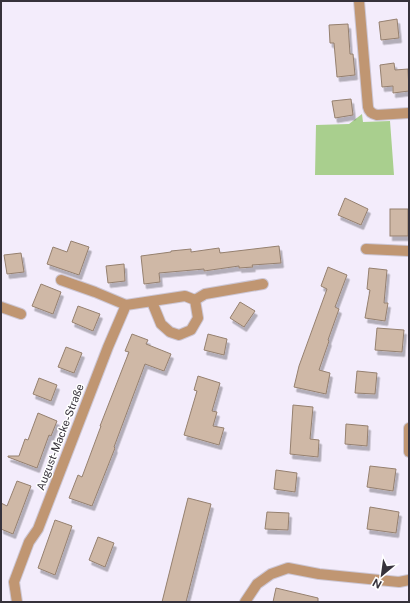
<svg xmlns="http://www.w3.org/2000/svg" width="410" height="603" viewBox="0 0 410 603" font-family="'Public Sans',sans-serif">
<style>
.green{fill:#a9cf8e}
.building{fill:#cfb8a6;stroke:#95806f;filter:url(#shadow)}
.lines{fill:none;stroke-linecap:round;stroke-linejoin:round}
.minor-casing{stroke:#cdc7d5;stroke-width:12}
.minor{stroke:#c09672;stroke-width:10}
.labels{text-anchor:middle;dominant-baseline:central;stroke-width:3;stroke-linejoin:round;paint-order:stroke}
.street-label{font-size:11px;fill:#36323b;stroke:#fff}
</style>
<defs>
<filter id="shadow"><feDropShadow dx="2.5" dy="4.5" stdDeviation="0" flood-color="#0004"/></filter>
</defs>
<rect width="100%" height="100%" fill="#f3ecfb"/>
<path class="green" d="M362 114 363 122 390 121 394 175H315L316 125 349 124Z"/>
<g class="building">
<path d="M397 19 399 38 381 40 379 22Z"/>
<path d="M348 24 350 54H353L355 75 337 77 334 43H330L329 25Z"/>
<path d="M394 63 395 70 408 69 409 91 393 93V86L382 87 380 65Z"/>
<path d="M351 99 353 115 335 118 332 101Z"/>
<path d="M345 198 368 209 361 225 338 215Z"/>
<rect x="390" y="209" width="18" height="27"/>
<path d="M71 241 89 247 79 275 47 264 53 247 67 252Z"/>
<path d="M279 246 281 263 252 265 253 267 239 268V266L204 271V269L159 273 160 282 144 284 141 256 171 252V251L191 249V252L219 248 220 253Z"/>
<path d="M21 253 24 272 7 274 4 255Z"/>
<path d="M124 264 125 281 108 283 106 266Z"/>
<path d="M328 267 347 275 335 307 339 309 328 340 329 341 319 370 330 373 326 394 294 387 299 366 327 289 321 286Z"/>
<path d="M369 268 387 270 384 303H388L385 321 365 318 370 290 367 289Z"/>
<path d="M41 284 61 292 53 314 32 306Z"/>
<path d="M240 302 255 311 244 327 230 318Z"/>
<path d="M78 306 100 314 93 331 72 322Z"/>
<path d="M377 328 404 330 402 352 375 350Z"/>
<path d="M132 334 148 340 146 344 171 354 164 371 145 364 114 447 115 448 92 506 69 498 78 475 82 477 101 426H100L129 352 125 351Z"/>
<path d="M208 334 227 339 224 355 204 350Z"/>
<path d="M66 347 82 353 74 373 58 367Z"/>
<path d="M357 371 377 373 375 394 355 393Z"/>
<path d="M198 376 220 383 212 411 217 412 213 426 224 428 219 445 184 435 197 391 194 390Z"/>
<path d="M39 378 57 385 51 401 33 394Z"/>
<path d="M293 405 313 407 310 439 319 440 318 457 290 454Z"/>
<path d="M38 413 57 421 51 436 49 435 37 468 8 457V456H19L25 439 28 440Z"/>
<path d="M346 424 368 426 367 446 345 444Z"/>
<path d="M370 466 396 469 393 491 367 487Z"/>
<path d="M276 470 297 473 295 492 274 489Z"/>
<path d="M17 481 31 486 13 534 1 529V503L7 506Z"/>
<path d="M188 498 211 504 186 602H162Z"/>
<path d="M370 507 399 512 396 533 367 529Z"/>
<path d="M267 512 289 513 288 530 265 529Z"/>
<path d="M55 520 72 526 55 575 38 568Z"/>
<path d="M98 537 114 543 105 567 89 560Z"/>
<path d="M276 588 318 598V602H273Z"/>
</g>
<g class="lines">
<g class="minor-casing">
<g id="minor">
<path d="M359 1 368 107C369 112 372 114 377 115L409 113"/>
<path d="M366 249 409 251"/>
<path d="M61 280 95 292 126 305"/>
<path d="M195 300 205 294 263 284"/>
<path d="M1 307 21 314"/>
<path d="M409 428V452"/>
<path d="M17 602 14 582 29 542 38 529 108 347 126 305 185 296 195 300 198 318 191 330 179 335 170 332 161 324 152 302"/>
<path d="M245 602 257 584 271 574 288 568 319 574 399 582 409 580"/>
</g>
</g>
<use href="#minor" class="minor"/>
</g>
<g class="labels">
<g class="street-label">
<text transform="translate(60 437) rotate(-69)">August-Macke-Straße</text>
</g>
</g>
<rect width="410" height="603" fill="none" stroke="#36323b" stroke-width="4"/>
<g transform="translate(382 575) rotate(209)" stroke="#ffffff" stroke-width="3" paint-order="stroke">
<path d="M0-3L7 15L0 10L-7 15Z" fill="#36323b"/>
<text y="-6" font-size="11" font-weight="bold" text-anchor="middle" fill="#36323b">N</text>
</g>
</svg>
